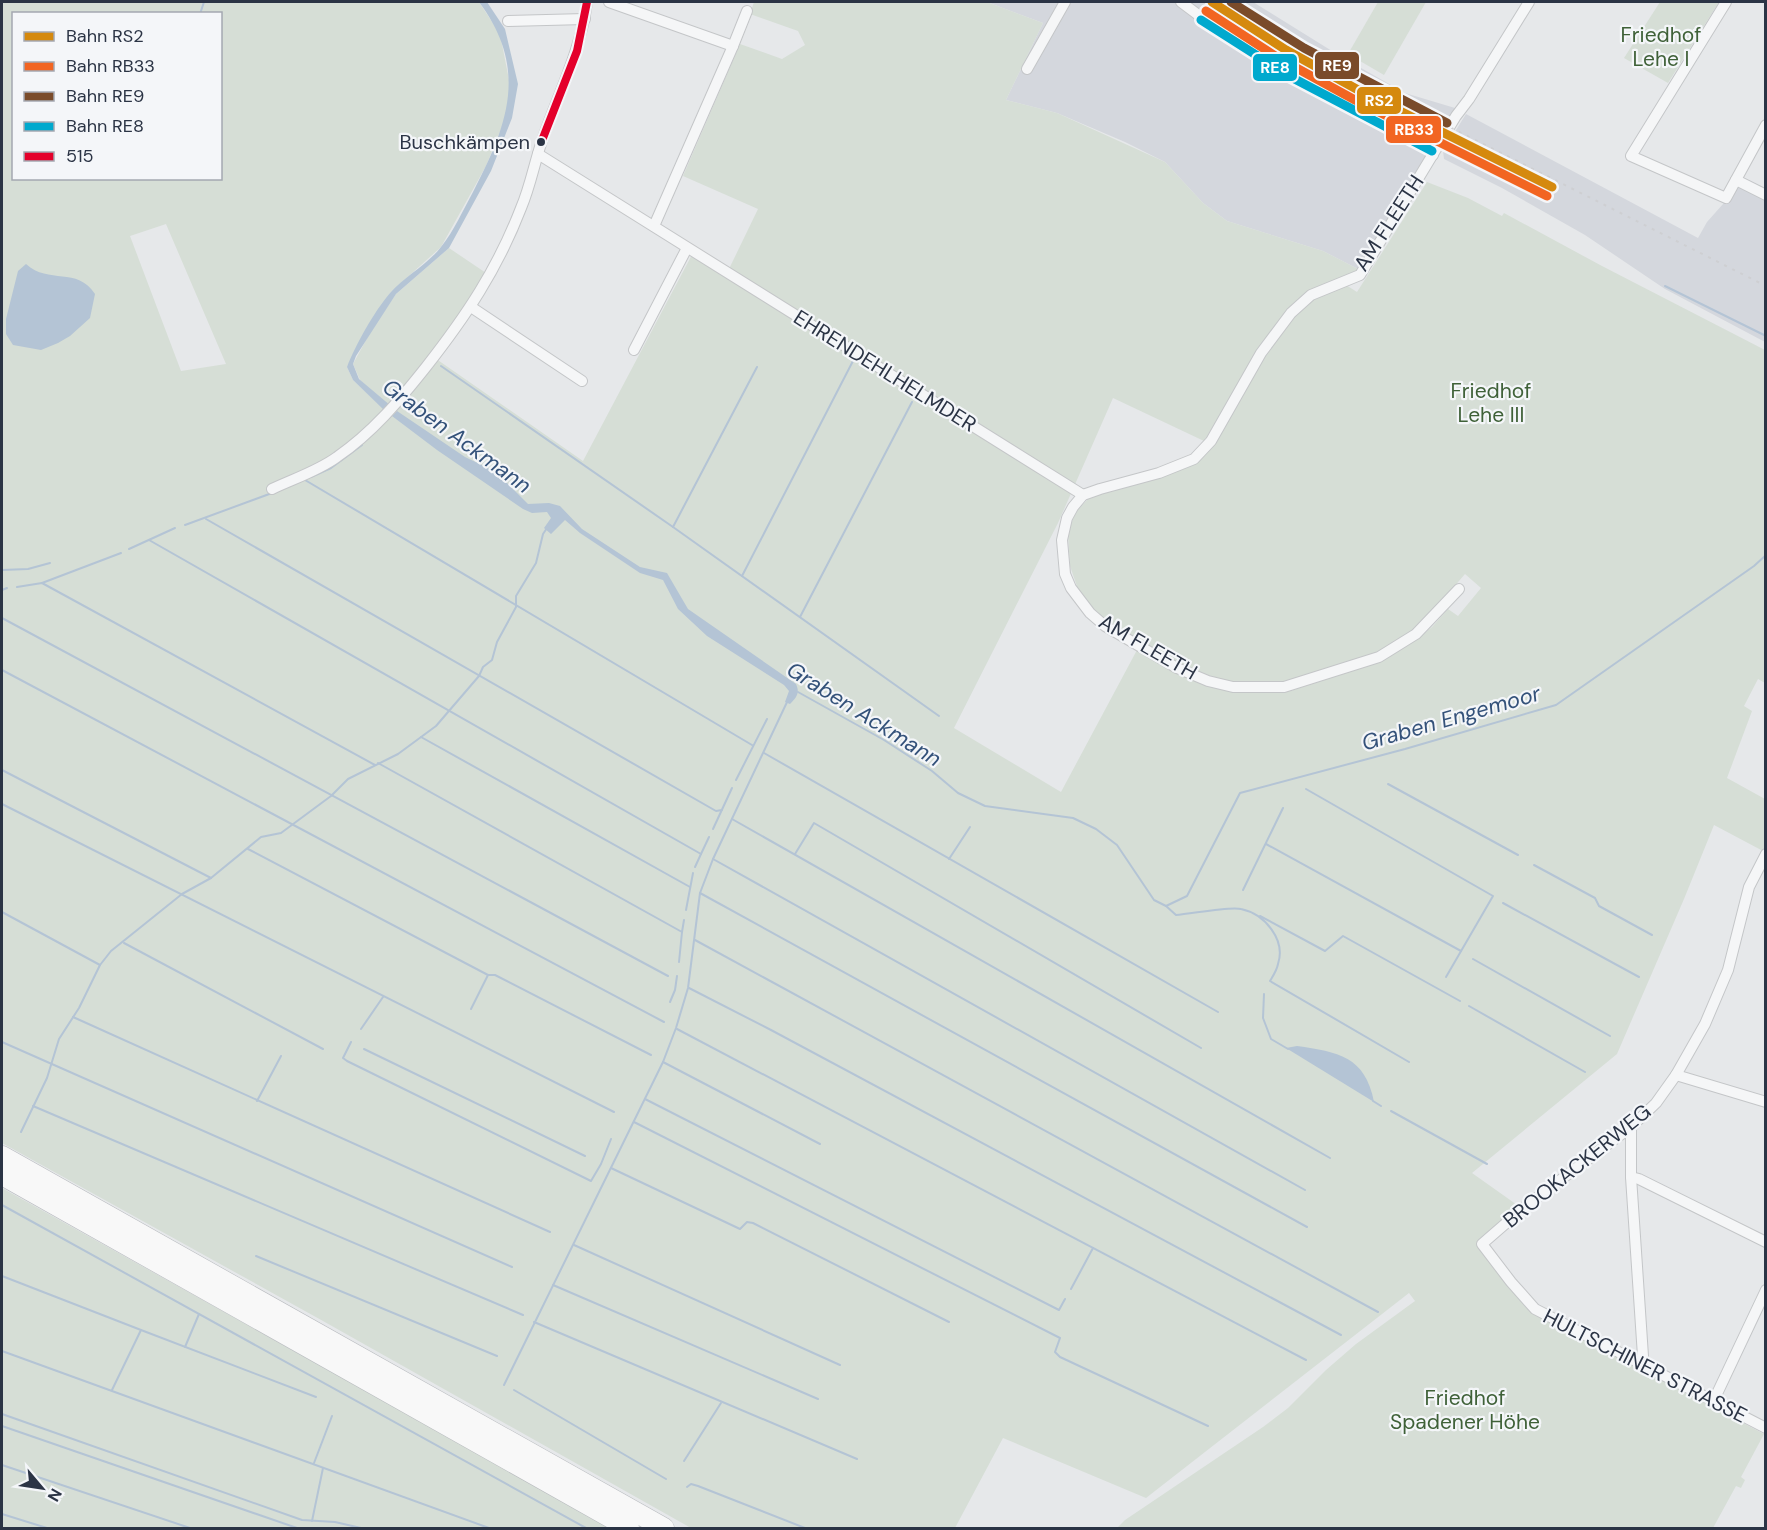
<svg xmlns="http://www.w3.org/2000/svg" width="1767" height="1530" viewBox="0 0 1767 1530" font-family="'DM Sans',sans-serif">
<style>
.built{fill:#d4d7dd}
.green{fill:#d6ded6;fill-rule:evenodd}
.water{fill:#b4c4d5}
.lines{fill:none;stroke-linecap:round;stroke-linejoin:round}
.stream{stroke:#b4c4d5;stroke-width:2}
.street-casing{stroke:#c4c6c8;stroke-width:12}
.highway-casing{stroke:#b8bbbf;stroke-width:21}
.street{stroke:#f5f6f7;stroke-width:10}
.highway{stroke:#f8f8f8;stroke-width:20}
.rail{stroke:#cecfd2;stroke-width:2;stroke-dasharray:3 6;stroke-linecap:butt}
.bus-1-casing{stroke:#f4f6f9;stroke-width:12}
.bus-1{stroke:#e4002b;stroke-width:8}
.rail-1-casing{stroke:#f4f6f9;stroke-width:14}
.rail-2-casing{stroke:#f4f6f9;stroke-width:14}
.rail-3-casing{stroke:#f4f6f9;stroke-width:14}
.rail-4-casing{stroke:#f4f6f9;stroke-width:14}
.rail-1{stroke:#d5890e;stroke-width:9}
.rail-2{stroke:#f26522;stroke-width:9}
.rail-3{stroke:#7a4b2a;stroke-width:9}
.rail-4{stroke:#00a9ce;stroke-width:9}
.bus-dot{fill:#2b3445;stroke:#f4f6f9;stroke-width:2}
.labels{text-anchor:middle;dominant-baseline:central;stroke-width:4.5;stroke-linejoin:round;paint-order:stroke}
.bus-label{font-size:20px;fill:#2b3445;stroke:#f4f6f9;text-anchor:end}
.park-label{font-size:21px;fill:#3f6138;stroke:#f4f6f9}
.street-label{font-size:21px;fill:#2b3445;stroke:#f4f6f9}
.water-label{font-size:22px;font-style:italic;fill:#34527a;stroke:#f4f6f9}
.line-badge{stroke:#f4f6f9;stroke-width:2}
.badge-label{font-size:16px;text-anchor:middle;font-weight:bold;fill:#fff}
</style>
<rect width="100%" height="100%" fill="#e6e8ea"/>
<g class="built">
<path d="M987 2H1253L1340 56 1405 93 1455 108 1360 270 1323 251 1227 221 1203 203 1165 162 1125 142 1057 113 1006 100 1043 23Z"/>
<path d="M1466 114 1698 238 1707 222 1739 186 1765 198V342L1665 289 1585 235 1502 188 1444 159 1443 151Z"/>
</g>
<g class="green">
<path d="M2 2H479L500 34 510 85 506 117 486 166 441 247 390 293 347 367 353 380 386 411 379 398 360 380 353 364 372 329 396 294 449 248 489 275 432 356 583 461 695 249 728 271 758 209 683 176 740 44 782 59 805 45 798 31 750 14 754 2H987L1043 23 1006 100 1057 113 1165 162 1203 203 1227 221 1323 251 1360 270 1310 293 1259 350 1204 441 1113 398 1058 523 954 728 1061 792 1137 650 1176 673 1230 690 1287 692 1377 663 1420 637 1432 627 1448 609 1458 616 1481 588 1465 574 1415 632 1378 654 1278 683H1235L1184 668 1106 623 1080 595 1070 566 1068 534 1075 513 1088 499 1100 492 1197 462 1263 355 1293 316 1309 301 1346 285 1357 292 1427 182 1468 198 1502 216 1504 213 1602 266 1765 350V683L1758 679 1744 706 1752 711 1727 778 1765 799V845L1763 851 1714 825 1684 899 1617 1054 1472 1173 1520 1207 1477 1243 1523 1304 1534 1314 1764 1434 1741 1477 1745 1480 1741 1488 1736 1486 1713 1528H1117L1125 1520 1263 1427 1288 1408 1326 1370 1356 1344 1415 1301 1409 1293 1146 1498 1003 1438 955 1528H691L323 1321 2 1143ZM14 14H220V178H14ZM166 224 226 364 181 371 130 236Z"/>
<path d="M1378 2H1426L1384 75 1348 54Z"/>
<path d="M1660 2H1719L1668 83 1624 58Z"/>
<path d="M2 1188 611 1528H2Z"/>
</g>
<g class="water">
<path d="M479 2H487L505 29 518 84 512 118 491 171 449 248 396 294 356 356 353 364 359 379 391 406 386 412 353 380 347 367C356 344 374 312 390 293 405 276 427 265 441 247 454 231 463 210 473 192 508 124 529 69 479 2Z"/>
<path d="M26 264C49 285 77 266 95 294L90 318 70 336 58 343 41 350 13 345 6 334V319L18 271Z"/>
<path d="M397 411 465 457 488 468 507 483 528 504 549 503 560 506 582 529 640 567 667 573 688 609 796 684C800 693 797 697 790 704L785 702 789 691 784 685 707 636 678 609 663 580 640 573 580 533 565 520 551 534 544 528 551 518 547 512 532 513 523 509 437 450 392 416Z"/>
<path d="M1297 1046C1338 1052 1365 1056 1374 1102L1286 1048Z"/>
</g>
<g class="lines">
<g class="stream">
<path d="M200 14 204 2"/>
<path d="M1665 286 1766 336"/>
<path d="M441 366 673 527 939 716"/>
<path d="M311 477 331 468 362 445"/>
<path d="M305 480 752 745"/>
<path d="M206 519 716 811 722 810"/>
<path d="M185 525 272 493"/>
<path d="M673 527 757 367"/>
<path d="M149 540 701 854 709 837"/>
<path d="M129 549 175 528"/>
<path d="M2 570 28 569 50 563"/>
<path d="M742 576 854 359"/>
<path d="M42 583 121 553"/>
<path d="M17 587 42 583 375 765"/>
<path d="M2 590 7 588"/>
<path d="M800 617 912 402"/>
<path d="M2 618 668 976"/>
<path d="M2 670 664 1022"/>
<path d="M798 692 884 740 932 771 958 793 985 806 1073 818 1096 829 1117 845 1154 900 1166 906 1176 915C1191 914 1230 906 1241 909 1265 914 1286 940 1278 964 1277 970 1273 976 1270 981L1409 1062"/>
<path d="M421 737 690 887"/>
<path d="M764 753 1218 1012"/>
<path d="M378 763 682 932 684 920"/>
<path d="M2 770 211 878"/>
<path d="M736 780 767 719"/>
<path d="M1388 784 1518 855"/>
<path d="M1306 789 1493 896 1446 977"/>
<path d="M2 804 614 1112"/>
<path d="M732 819 1330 1158"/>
<path d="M713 829 732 788"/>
<path d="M1266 844 1461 951"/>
<path d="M248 849 488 975H495L651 1055"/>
<path d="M795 854 814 823 1201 1048"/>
<path d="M713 859 1305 1190"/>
<path d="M949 859 970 827"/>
<path d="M1534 865 1595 898 1599 906 1652 935"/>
<path d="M695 867 701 854"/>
<path d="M1243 890 1283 808"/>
<path d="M700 893 1307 1227"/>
<path d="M1503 903 1639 977"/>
<path d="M1166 906 1187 896 1240 793 1405 749 1556 705 1754 566 1766 555"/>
<path d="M686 910 693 873"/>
<path d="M2 912 100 965"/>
<path d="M1260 916 1325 951 1343 936 1460 1001"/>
<path d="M695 940 1378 1312"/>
<path d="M124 943 323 1049"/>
<path d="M1473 959 1610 1036"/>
<path d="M679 962 682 932"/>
<path d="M689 988 771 1030 1341 1335"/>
<path d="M1264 994 1263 1018 1271 1039 1288 1049"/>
<path d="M670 1002 675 990 677 976"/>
<path d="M1469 1006 1585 1072"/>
<path d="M471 1009 488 975"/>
<path d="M73 1017 550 1232"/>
<path d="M361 1029 383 997"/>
<path d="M677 1029 1306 1360"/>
<path d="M2 1042 512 1267"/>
<path d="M351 1042 343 1058 347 1061 591 1181 601 1164 611 1139"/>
<path d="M364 1049 585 1156"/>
<path d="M663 1062 820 1144"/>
<path d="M645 1099 1059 1310 1065 1299"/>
<path d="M257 1101 281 1056"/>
<path d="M1373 1101 1381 1106"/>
<path d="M33 1106 523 1315"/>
<path d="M1391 1111 1487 1164"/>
<path d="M634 1122 1060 1338 1055 1352 1060 1357 1208 1426"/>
<path d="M21 1132 47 1078 59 1039 79 1008 100 965 111 951 182 894 211 878 261 837 281 833 331 796 348 779 398 754 436 726 479 676 483 667 492 660 497 642 516 607V596L536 563 543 534 547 528"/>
<path d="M611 1168 740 1229 747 1222 753 1223 949 1322"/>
<path d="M2 1205 586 1528"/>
<path d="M574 1245 840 1365"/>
<path d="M256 1256 497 1356"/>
<path d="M2 1276 141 1330 112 1390"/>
<path d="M553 1285 818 1399"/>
<path d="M1071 1289 1093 1248"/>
<path d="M534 1322 857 1459"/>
<path d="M141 1330 316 1397"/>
<path d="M185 1347 199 1314"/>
<path d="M2 1351 489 1528"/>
<path d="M504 1385 663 1062 676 1028 688 988 700 893 713 859 788 700"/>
<path d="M514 1390 666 1479"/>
<path d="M2 1414 302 1520 335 1522 361 1528"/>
<path d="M2 1426 297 1528"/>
<path d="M684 1461 721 1403"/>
<path d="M314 1463 332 1416"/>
<path d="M2 1465 190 1528"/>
<path d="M687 1487 691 1484 698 1486 805 1528"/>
<path d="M2 1514 47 1528"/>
<path d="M312 1521 323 1468"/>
</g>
<g class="street-casing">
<g id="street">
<path d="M609 2 733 46"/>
<path d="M1181 2 1201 17 1424 143 1433 155"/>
<path d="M1726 2 1631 156 1726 198 1766 125"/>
<path d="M508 21 585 19"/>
<path d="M1027 69 1065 2"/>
<path d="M538 154 1083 495"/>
<path d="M1736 180 1766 195"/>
<path d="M654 226 733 46 747 11"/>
<path d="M471 307 582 381"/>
<path d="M634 350 687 248"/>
<path d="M272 489C293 479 318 471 337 457 372 433 399 401 426 367 466 316 497 270 521 208 531 185 535 159 544 135 560 90 581 49 587 2"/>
<path d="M1459 589 1416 634 1379 657 1284 687H1233L1208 681 1177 668 1105 626 1090 613 1071 588 1065 574 1062 540 1067 518 1073 507 1083 495 1100 489 1159 473 1194 459 1211 441 1261 353 1291 313 1311 295 1360 275 1456 116 1469 99 1529 2"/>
<path d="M1766 854 1749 887 1728 970 1705 1024 1676 1075 1656 1103 1631 1127 1527 1205 1482 1244 1511 1282 1535 1309 1766 1428"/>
<path d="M1676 1075 1766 1102"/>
<path d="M1631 1127V1177L1643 1356 1640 1363"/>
<path d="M1631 1177 1639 1179 1766 1242"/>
<path d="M1714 1400 1766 1290"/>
</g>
</g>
<g class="highway-casing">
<g id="highway">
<path d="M2 1156 664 1528"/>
<path d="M2 1175 629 1528"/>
</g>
</g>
<use href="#street" class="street"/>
<use href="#highway" class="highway"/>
<path class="rail" d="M1314 59 1766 286"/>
<g class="bus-1-casing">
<path id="bus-1" d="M541 143 577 51 587 2"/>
</g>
<use href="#bus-1" class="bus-1"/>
<g class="rail-1-casing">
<path id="rail-1" d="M1212 2 1286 50 1360 91 1552 187"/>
</g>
<g class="rail-2-casing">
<path id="rail-2" d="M1206 11 1280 59 1355 100 1547 196"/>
</g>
<g class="rail-3-casing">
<path id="rail-3" d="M1231 2 1304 48 1447 123"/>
</g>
<g class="rail-4-casing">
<path id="rail-4" d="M1201 20 1289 76 1432 151"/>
</g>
<use href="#rail-1" class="rail-1"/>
<use href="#rail-2" class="rail-2"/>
<use href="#rail-3" class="rail-3"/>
<use href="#rail-4" class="rail-4"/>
</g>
<circle class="bus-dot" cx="541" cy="142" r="5"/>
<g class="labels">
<g class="bus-label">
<text x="530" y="142">Buschkämpen</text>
</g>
<g class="park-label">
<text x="1661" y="35">Friedhof<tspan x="1661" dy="24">Lehe I</tspan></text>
<text x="1491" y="391">Friedhof<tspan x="1491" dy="24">Lehe III</tspan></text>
<text x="1465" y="1398">Friedhof<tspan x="1465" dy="24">Spadener Höhe</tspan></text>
</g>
<g class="street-label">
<text transform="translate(1389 223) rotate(-57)">AM FLEETH</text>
<text transform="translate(885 371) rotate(32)">EHRENDEHLHELMDER</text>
<text transform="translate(1148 647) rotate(30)">AM FLEETH</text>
<text transform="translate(1577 1166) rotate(-39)">BROOKACKERWEG</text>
<text transform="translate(1645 1366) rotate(27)">HULTSCHINER STRASSE</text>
</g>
<g class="water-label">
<text transform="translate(457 436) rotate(36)">Graben Ackmann</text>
<text transform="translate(864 714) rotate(32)">Graben Ackmann</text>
<text transform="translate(1451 718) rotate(-16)">Graben Engemoor</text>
</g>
</g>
<g class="line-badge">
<rect x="1314" y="51" width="46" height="29" rx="6" fill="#7a4b2a"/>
<rect x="1252" y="53" width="46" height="29" rx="6" fill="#00a9ce"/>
<rect x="1356" y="86" width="46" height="29" rx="6" fill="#d5890e"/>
<rect x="1385" y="115" width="57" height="29" rx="6" fill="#f26522"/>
</g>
<g class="badge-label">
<text x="1337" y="71">RE9</text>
<text x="1275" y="73">RE8</text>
<text x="1379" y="106">RS2</text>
<text x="1414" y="135">RB33</text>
</g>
<rect width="1767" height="1530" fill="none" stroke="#2b3445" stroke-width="6"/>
<rect x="12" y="12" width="210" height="168" fill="#f4f6f9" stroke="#a4a8b1" stroke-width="1.5"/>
<rect x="24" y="32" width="30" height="9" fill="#d5890e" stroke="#a4a8b1" stroke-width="1.5"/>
<text x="66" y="42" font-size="18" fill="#2b3445">Bahn RS2</text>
<rect x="24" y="62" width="30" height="9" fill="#f26522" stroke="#a4a8b1" stroke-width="1.5"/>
<text x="66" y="72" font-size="18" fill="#2b3445">Bahn RB33</text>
<rect x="24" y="92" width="30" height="9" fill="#7a4b2a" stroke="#a4a8b1" stroke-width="1.5"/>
<text x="66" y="102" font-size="18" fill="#2b3445">Bahn RE9</text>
<rect x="24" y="122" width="30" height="9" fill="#00a9ce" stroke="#a4a8b1" stroke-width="1.5"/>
<text x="66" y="132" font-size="18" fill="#2b3445">Bahn RE8</text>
<rect x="24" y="152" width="30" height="9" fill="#e4002b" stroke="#a4a8b1" stroke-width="1.5"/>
<text x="66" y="162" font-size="18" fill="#2b3445">515</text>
<g transform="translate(42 1488) rotate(119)" stroke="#f4f6f9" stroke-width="4.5" paint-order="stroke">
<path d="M0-4.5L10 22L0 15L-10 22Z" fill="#2b3445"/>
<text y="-9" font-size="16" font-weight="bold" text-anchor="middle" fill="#2b3445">N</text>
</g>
</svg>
